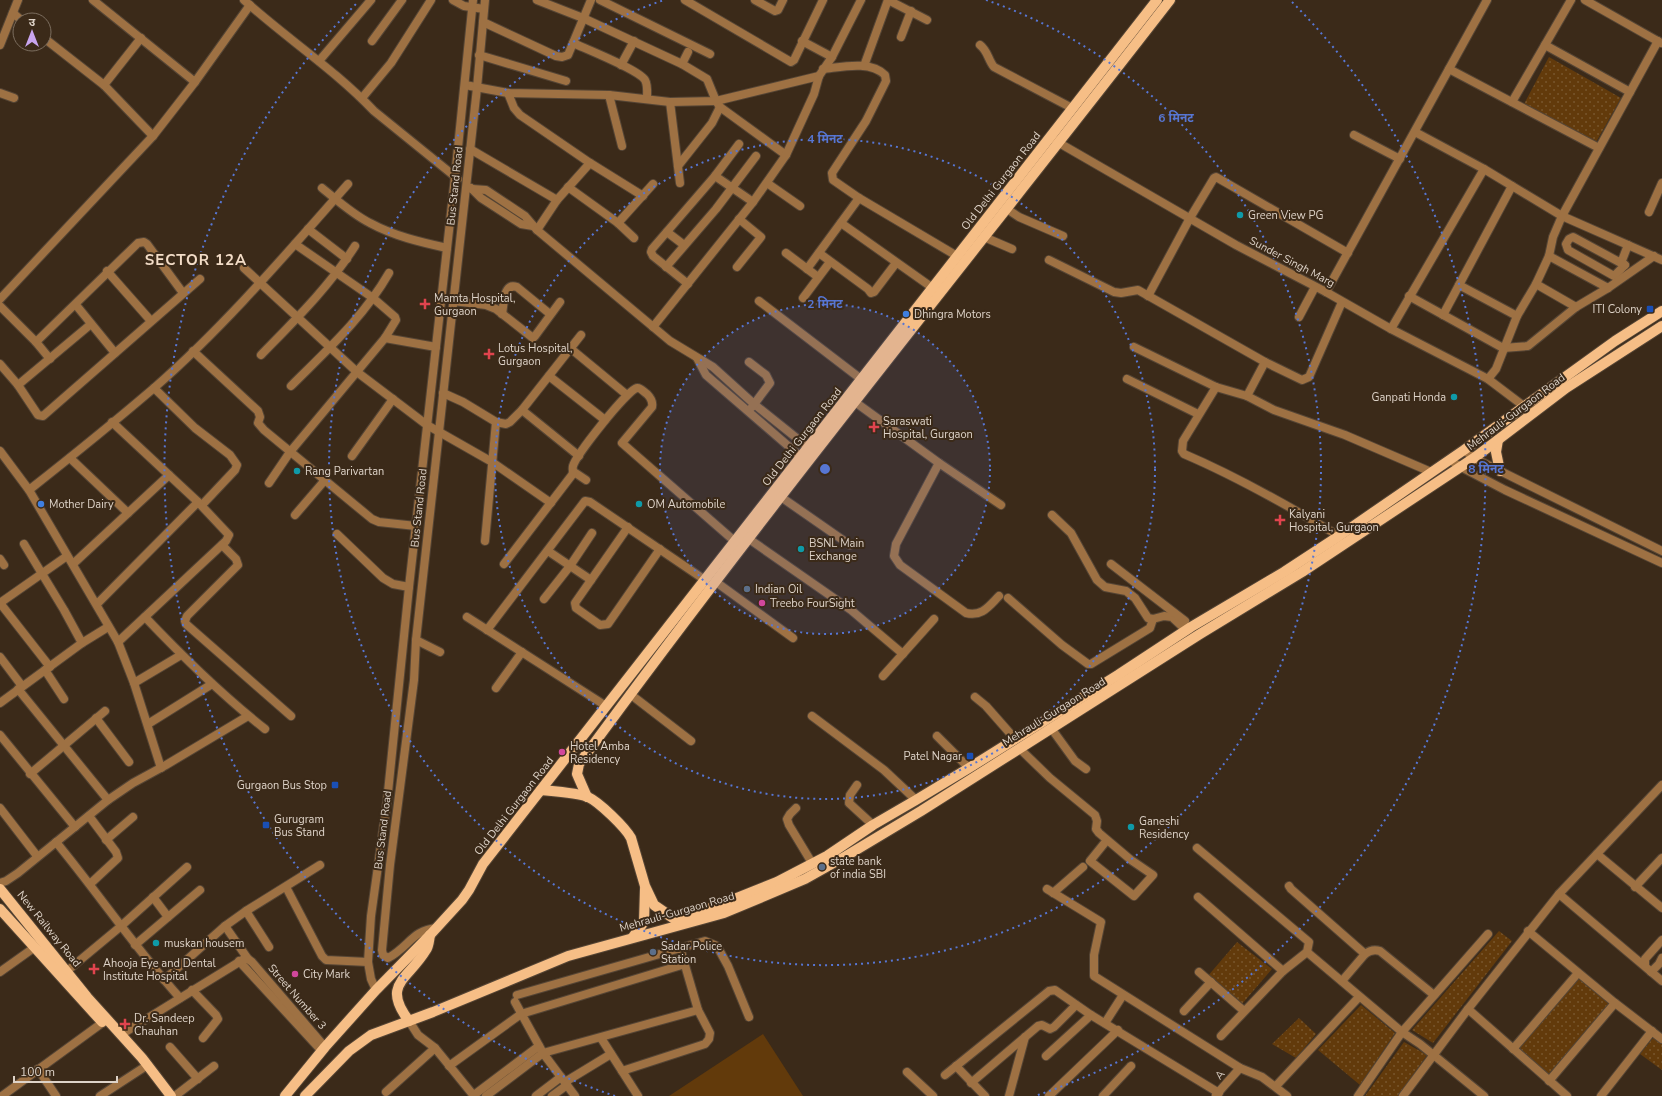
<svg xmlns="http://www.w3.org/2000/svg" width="1662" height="1096" viewBox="0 0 1662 1096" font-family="'Nunito Sans','Noto Sans Devanagari',sans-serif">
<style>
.grass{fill:url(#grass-dots)}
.garden{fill:#623a0b}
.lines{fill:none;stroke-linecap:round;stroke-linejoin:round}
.minor-casing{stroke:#554535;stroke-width:10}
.major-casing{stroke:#554535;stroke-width:12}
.minor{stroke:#9e7143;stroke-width:8}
.major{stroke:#f6be86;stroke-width:10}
.ring{fill:none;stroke:#5776d3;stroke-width:2;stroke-dasharray:2 4}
.culture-dot{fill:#0f9aa8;stroke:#3b2a19;stroke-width:1.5}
.health-dot{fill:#e0444e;stroke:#3b2a19;stroke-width:1.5}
.transit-dot{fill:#1a4fb4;stroke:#3b2a19;stroke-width:1.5}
.shop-dot{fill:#3f7fe0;stroke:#3b2a19;stroke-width:1.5}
.service-dot{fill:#5c6f8a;stroke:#3b2a19;stroke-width:1.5}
.hotel-dot{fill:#d1479c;stroke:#3b2a19;stroke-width:1.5}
.labels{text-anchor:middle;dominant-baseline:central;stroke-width:4;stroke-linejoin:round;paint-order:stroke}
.street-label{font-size:11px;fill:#ded3c8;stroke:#3b2a19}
.poi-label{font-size:11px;fill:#ded3c8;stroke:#3b2a19;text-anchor:start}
.district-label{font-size:15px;font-weight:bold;letter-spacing:1px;fill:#f3ddc8;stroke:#3b2a19}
.centre{fill:#5776d3;stroke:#3b2a19;stroke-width:2}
.ring-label{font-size:12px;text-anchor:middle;font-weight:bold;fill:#5776d3;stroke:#3b2a19;stroke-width:4;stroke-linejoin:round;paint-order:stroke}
</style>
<defs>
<pattern id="grass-dots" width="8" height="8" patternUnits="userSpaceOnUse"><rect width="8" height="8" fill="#623a0b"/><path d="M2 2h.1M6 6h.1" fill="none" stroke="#78562d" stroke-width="1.8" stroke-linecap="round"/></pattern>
</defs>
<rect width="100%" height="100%" fill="#3b2a19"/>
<g class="grass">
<path d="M1549 57 1621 98 1595 144 1524 104Z"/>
<path d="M1499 931 1512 941 1433 1043 1412 1030Z"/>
<path d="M1237 942 1272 969 1242 1004 1207 977Z"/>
<path d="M1577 977 1610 1003 1547 1076 1517 1049Z"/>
<path d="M1361 1005 1395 1033 1360 1085 1318 1050Z"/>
<path d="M1299 1018 1316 1034 1296 1058 1272 1044Z"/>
<path d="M1653 1038 1662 1044V1070L1640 1054Z"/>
<path d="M1404 1042 1427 1055 1398 1096H1365Z"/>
</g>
<path class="garden" d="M763 1034 803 1096H669Z"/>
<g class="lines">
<g class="minor-casing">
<g id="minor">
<path d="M93 0 195 82"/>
<path d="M244 0C286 38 334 69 374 111L458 179"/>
<path d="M453 0 464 6 484 9"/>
<path d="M537 0 583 18 682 64 707 79 716 101 720 107 786 155"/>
<path d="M600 0 710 54"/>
<path d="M685 0 791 62 794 60 823 0"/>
<path d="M755 0 775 11 778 10 783 0"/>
<path d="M888 0 927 20"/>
<path d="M1585 0 1661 43"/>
<path d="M13 13 21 20"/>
<path d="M483 22 556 56 562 57 568 55 591 0"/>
<path d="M901 37 911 11"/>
<path d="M44 38 104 85 153 136"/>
<path d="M372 41 402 0"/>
<path d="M802 41 832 57"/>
<path d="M573 43C586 49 639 70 645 80 648 85 647 93 647 99"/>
<path d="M0 45 18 0"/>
<path d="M980 45C988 51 988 60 994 67L1072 108"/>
<path d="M1545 45 1630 92"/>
<path d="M479 55 566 81"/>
<path d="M319 61 371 0"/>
<path d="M682 64 688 52"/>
<path d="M621 65 634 41"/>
<path d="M864 66 888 0"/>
<path d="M823 69C842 67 870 60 885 75L886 81 866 121 832 173 833 180 859 198 957 256"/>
<path d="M1449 69 1599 148"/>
<path d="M104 85 141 38"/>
<path d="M465 85 508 93 609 95 670 102 716 101 819 76"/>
<path d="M0 93 14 98"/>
<path d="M508 93 514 108 520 115 590 163 643 196"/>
<path d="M609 95 622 146"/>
<path d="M362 98 391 63 431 0"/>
<path d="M670 102 680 183"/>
<path d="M1512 102 1571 0"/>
<path d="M1415 132 1484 169 1562 216 1662 260"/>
<path d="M1354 135 1400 159"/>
<path d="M1054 140 1236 245 1326 292 1391 329 1488 379 1529 410"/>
<path d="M470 149 557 200"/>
<path d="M678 166 712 123 720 107"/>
<path d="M715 176 753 202"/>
<path d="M767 183 800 206"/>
<path d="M568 187 618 223 634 238"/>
<path d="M322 188C337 200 352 214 370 223 394 236 420 242 447 248"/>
<path d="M471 188 481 198 521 224 533 226"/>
<path d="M472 189 486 190 525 216 537 230 670 341 713 367 754 404 809 448"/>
<path d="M1007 209 1019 217 1063 236"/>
<path d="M1649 212 1662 183"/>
<path d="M618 223 653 184"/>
<path d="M841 223 937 291"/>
<path d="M308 229 347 259"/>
<path d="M537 230 557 200 590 163"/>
<path d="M667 232 684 245"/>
<path d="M984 237 1012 249"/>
<path d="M786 253 818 277"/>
<path d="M819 253 868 289 871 293 874 292 896 263"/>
<path d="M1549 256 1608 288"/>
<path d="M1049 260 1114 292 1121 293 1138 290 1265 362 1302 380 1309 377 1342 302"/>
<path d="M1621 263 1573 237 1569 239 1566 244 1568 250 1614 276 1625 265"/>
<path d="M1625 265 1621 263 1628 245"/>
<path d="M666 267 716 209 756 156"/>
<path d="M737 267 761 237 739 219"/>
<path d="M244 268 357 372 427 425 492 462 551 503"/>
<path d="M807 269 859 198"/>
<path d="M107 271 151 321"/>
<path d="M688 284 653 256 651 252 652 249 715 176 739 144"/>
<path d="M1536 284 1576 307"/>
<path d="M1459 285 1517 316"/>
<path d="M1326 292 1487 0"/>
<path d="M1148 296 1190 218 1214 178 1216 177 1348 253"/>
<path d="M1409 296 1503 348 1528 346 1576 307 1608 288 1654 256"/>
<path d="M803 298 830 262"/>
<path d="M0 299 153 136 195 82 250 5"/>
<path d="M453 301 486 305 496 309 533 338 535 336 560 302"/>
<path d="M759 301 861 379"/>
<path d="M76 305 115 353"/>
<path d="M0 306 36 342 50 359"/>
<path d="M502 314C504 305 503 282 517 287L550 314"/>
<path d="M1443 315 1512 186"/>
<path d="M1299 317 1315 287"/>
<path d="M653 327 753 202 786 155 814 94 819 76 832 57 861 0"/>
<path d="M1391 329 1484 169"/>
<path d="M385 338 436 347"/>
<path d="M36 342 138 243 144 242 147 244 183 293"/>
<path d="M1134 347 1216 387 1247 396 1274 410 1345 435 1431 472"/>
<path d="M570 348 627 395"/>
<path d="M193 351 258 411 260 417 258 423 264 430 372 519 379 522 416 526"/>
<path d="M261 355C294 321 329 287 355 246"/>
<path d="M697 358 706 375 801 457"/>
<path d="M749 362 766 375 770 383 752 407"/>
<path d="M0 364 18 385 38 415 43 416 200 279"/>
<path d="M549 376 605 420"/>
<path d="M1127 379 1198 414"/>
<path d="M1488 379 1496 369 1517 316 1536 284 1549 256 1553 237 1562 216 1658 41"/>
<path d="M18 385 91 324"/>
<path d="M291 386C327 350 363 318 389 273"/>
<path d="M1216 387 1183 441 1182 451 1184 454C1238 477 1289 506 1339 536"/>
<path d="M154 388 195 428 230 455 237 465 235 470 202 505"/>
<path d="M443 393 463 402 496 422 506 424 510 422 522 410 581 335"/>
<path d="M1247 396 1265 362"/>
<path d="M855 402 939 463 1001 505"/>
<path d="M522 410 579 456"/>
<path d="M112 422 198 502 229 535 226 541 118 642"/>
<path d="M1464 450 1474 458 1662 551"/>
<path d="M0 451 29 490 118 642 134 683 161 768"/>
<path d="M352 456 393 399"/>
<path d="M70 458 128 513"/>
<path d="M1450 460 1461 467 1505 490 1662 563"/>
<path d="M939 463 896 544 894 556 900 565 966 613C982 617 989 606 999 596"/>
<path d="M574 472 586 480"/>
<path d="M269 483 290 452 385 338 396 320 395 317 373 298 295 244"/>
<path d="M29 490C71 457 113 423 154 388 224 327 287 253 348 184"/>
<path d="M781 497 850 545"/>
<path d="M295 515 325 480"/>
<path d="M1052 515 1071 533 1097 580 1105 587 1126 591 1135 598 1148 618 1153 619 1164 616 1172 617 1186 630"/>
<path d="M628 527 575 603 576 608 600 625 608 624 660 549"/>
<path d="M337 534 383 578 393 584 409 587"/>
<path d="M749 539 851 610 903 654"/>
<path d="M485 541 496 422"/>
<path d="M24 544 64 610 82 643"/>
<path d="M222 545 236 559 238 565 187 616 185 621 186 624 291 716"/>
<path d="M548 551 591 580"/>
<path d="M0 559 4 565"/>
<path d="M73 564 169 475"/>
<path d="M504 564 572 475C574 471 572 470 573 466 576 455 627 390 637 388 640 387 644 392 647 394 651 398 653 402 652 407L622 443 739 545"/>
<path d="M1111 564 1185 621"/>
<path d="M716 582 793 638"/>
<path d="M1008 598 1062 645 1088 664H1091L1150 628 1153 619"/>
<path d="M544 599 570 566 592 533"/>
<path d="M0 603 67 556"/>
<path d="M0 603 50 667"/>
<path d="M97 604 198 502"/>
<path d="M145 617C183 657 222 695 265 729"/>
<path d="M467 617 606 706"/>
<path d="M487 630 585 501 590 502 705 580"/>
<path d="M416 640 440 652"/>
<path d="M0 657 22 686"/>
<path d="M45 670 64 699"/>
<path d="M883 676 934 619"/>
<path d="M134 683 181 655"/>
<path d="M496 688 522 652"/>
<path d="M18 689 108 800"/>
<path d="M630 694 691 741"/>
<path d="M975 697 986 706 1015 739"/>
<path d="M0 703 82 643 108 627"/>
<path d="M812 716 884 770 916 800"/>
<path d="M96 718 129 762"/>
<path d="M148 724 212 684"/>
<path d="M1051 728 1075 761 1086 769"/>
<path d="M0 735 75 827"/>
<path d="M937 736 969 768"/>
<path d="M1019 748 1050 778 1095 815 1097 821 1096 829 1099 833 1131 860 1153 875 1134 896 1090 861 1107 840"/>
<path d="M30 774 105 711"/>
<path d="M857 785 850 795 849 803 873 825"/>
<path d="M0 808 37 856"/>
<path d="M796 808 790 814 787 819 789 825 812 863"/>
<path d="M89 816 116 852 118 858 90 884"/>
<path d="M106 840 133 817"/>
<path d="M56 842C98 893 135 948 180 998"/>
<path d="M1197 848 1309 942 1307 952 1283 971 1221 1036"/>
<path d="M1597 854 1662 908"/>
<path d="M0 883 6 881 18 873 108 800 133 783 166 765 248 716"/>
<path d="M1289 886 1291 889 1365 954"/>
<path d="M286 887 322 956 326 960 368 962"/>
<path d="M1635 887 1662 858"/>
<path d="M1047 889 1101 922 1094 955V976L1240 1068 1262 1077 1287 1096"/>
<path d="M1053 893 1083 867"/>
<path d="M1559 894 1662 981"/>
<path d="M153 897 168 917"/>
<path d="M1198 897 1283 971"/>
<path d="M246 911 269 947"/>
<path d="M225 926 248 959"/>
<path d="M437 928C412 930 409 947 388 958L383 955 382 950 390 865 414 680 416 640 477 88 485 0"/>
<path d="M1528 931 1615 1003 1662 1039"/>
<path d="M135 945 200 890"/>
<path d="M1307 952 1402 1032 1420 1044 1484 1096"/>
<path d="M239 961 320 1049"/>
<path d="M1645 965V959L1662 940"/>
<path d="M67 971 120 927 187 867"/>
<path d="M0 972 35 947"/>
<path d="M1199 972 1244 1011"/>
<path d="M1651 972 1659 964 1662 958"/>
<path d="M164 980 225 926 246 911 320 865"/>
<path d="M1342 981 1365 954C1370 950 1374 949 1380 951L1434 995"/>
<path d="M192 990 216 1015 218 1019 203 1038"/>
<path d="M376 990 371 979 368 962 371 916 387 802 409 587 455 177 473 0"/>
<path d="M517 995 705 941 717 946 728 966 749 1017"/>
<path d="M515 1002 543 1053 575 1096"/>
<path d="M1468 1009 1567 1096"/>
<path d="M1184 1011 1211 982"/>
<path d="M409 1021 418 1035 435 1048 474 1096"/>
<path d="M1105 1023 1123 995"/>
<path d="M122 1034 244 959H248L252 962 325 1047"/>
<path d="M601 1038 638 1096"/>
<path d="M170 1047 198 1079"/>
<path d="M1513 1049 1578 973"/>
<path d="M1046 1056 1091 1015"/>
<path d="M449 1066 521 1014 685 964"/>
<path d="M956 1066 985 1096"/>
<path d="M38 1069 56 1096"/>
<path d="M622 1071 705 1044 709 1039 710 1033 698 1010 680 948"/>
<path d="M907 1072 933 1096"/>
<path d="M945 1075 1049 991 1055 990 1091 1015 1219 1093"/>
<path d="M1549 1081 1615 1003"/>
<path d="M565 1082 611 1054"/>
<path d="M971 1083 1038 1026 1042 1025 1050 1029 1054 1027 1076 1005"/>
<path d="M1276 1086 1359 997"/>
<path d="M386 1092 435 1048"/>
<path d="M474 1095 539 1046"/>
<path d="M1216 1095 1240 1068"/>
<path d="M2 1096 102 1023"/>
<path d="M100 1096 143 1068"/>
<path d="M175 1096 214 1066"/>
<path d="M486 1096 543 1053 698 1010"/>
<path d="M536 1096 561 1077"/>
<path d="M552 1096 567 1085"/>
<path d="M1009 1096 1025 1037"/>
<path d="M1049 1096 1118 1030"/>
<path d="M1103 1096 1131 1066"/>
<path d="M1358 1096 1402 1032 1488 934"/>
<path d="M1403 1096 1468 1009 1559 894 1662 785"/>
<path d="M1601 1096 1652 1031"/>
</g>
</g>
<g class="major-casing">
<g id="major">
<path d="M1498 440 1496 452 1500 471"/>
<path d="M541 790C551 791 579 793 588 797 599 802 625 827 631 838L645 886 654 905 673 918 717 906 777 882 827 856 873 825 916 800 969 768 1118 675 1191 627 1284 572 1339 536 1464 450 1615 341 1662 311"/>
<path d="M587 797 577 774 579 764C769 504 973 254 1170 0"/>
<path d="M0 889 87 997 142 1058 171 1096"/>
<path d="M0 909 102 1022"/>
<path d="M633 937 644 922 645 889"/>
<path d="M409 1021C381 984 408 980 426 950 429 946 429 940 430 935"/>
<path d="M285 1096 325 1047 376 990 430 935 462 900 469 890 483 864 1157 0"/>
<path d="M305 1096 349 1051 371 1035 433 1012 568 956 724 913 805 879 846 856 921 811 1200 634 1302 572 1474 458 1566 388 1662 326"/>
</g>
</g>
<use href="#minor" class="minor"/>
<use href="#major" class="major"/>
</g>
<circle cx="825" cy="469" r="165" fill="#5776d3" fill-opacity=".12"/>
<g class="ring">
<circle cx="825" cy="469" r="165"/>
<circle cx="825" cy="469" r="330"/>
<path d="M986 0A496 496 0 1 1 664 0"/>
<path d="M615 1096A661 661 0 0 1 358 2M1292 2A661 661 0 0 1 1035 1096"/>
</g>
<g class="culture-dot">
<circle cx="1240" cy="215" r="4"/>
<circle cx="1454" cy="397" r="4"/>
<circle cx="297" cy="471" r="4"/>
<circle cx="639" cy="504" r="4"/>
<circle cx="801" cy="549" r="4"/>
<circle cx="1131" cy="827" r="4"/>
<circle cx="156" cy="943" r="4"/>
</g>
<g class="health-dot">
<path d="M423 298h4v4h4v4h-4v4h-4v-4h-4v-4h4z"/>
<path d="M487 348h4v4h4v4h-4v4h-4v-4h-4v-4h4z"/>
<path d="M872 421h4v4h4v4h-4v4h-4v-4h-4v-4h4z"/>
<path d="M1278 514h4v4h4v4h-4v4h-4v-4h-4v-4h4z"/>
<path d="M92 963h4v4h4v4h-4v4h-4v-4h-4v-4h4z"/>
<path d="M123 1018h4v4h4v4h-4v4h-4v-4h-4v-4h4z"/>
</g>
<g class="transit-dot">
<rect x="1646" y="305" width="8" height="8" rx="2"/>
<rect x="966" y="752" width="8" height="8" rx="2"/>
<rect x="331" y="781" width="8" height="8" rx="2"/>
<rect x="262" y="821" width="8" height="8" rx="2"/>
</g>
<g class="shop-dot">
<circle cx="906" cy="314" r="4"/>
<circle cx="41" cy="504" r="4"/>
</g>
<g class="service-dot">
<circle cx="747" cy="589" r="4"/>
<circle cx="822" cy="867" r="4"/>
<circle cx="653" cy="952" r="4"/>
</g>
<g class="hotel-dot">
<circle cx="762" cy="603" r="4"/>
<circle cx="562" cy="752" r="4"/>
<circle cx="295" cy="974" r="4"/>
</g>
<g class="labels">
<g class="street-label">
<text transform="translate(1001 181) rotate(-52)">Old Delhi Gurgaon Road</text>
<text transform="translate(455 186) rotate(-84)">Bus Stand Road</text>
<text transform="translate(1292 262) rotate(28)">Sunder Singh Marg</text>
<text transform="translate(1516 412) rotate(-37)">Mehrauli-Gurgaon Road</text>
<text transform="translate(802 437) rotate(-52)">Old Delhi Gurgaon Road</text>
<text transform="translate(419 508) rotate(-84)">Bus Stand Road</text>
<text transform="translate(1054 712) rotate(-32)">Mehrauli-Gurgaon Road</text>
<text transform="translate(514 806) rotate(-52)">Old Delhi Gurgaon Road</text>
<text transform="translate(383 830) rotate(-83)">Bus Stand Road</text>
<text transform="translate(677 912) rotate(-16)">Mehrauli-Gurgaon Road</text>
<text transform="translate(49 929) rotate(51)">New Railway Road</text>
<text transform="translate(297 997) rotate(49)">Street Number 3</text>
<text transform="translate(1220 1075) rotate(-50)">A</text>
</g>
<g class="poi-label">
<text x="1248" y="215">Green View PG</text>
<text x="434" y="298">Mamta Hospital,<tspan x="434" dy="13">Gurgaon</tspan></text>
<text x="1642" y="309" text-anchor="end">ITI Colony</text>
<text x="914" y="314">Dhingra Motors</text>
<text x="498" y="348">Lotus Hospital,<tspan x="498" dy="13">Gurgaon</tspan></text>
<text x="1446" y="397" text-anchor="end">Ganpati Honda</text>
<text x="883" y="421">Saraswati<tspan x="883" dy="13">Hospital, Gurgaon</tspan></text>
<text x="305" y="471">Rang Parivartan</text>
<text x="49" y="504">Mother Dairy</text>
<text x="647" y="504">OM Automobile</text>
<text x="1289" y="514">Kalyani<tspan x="1289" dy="13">Hospital, Gurgaon</tspan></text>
<text x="809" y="543">BSNL Main<tspan x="809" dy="13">Exchange</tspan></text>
<text x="755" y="589">Indian Oil</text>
<text x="770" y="603">Treebo FourSight</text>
<text x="570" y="746">Hotel Amba<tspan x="570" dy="13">Residency</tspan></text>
<text x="962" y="756" text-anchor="end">Patel Nagar</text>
<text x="327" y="785" text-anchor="end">Gurgaon Bus Stop</text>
<text x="274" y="819">Gurugram<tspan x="274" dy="13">Bus Stand</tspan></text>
<text x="1139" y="821">Ganeshi<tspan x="1139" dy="13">Residency</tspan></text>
<text x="830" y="861">state bank<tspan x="830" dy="13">of india SBI</tspan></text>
<text x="164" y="943">muskan housem</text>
<text x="661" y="946">Sadar Police<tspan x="661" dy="13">Station</tspan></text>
<text x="103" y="963">Ahooja Eye and Dental<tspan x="103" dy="13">Institute Hospital</tspan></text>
<text x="303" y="974">City Mark</text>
<text x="134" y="1018">Dr. Sandeep<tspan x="134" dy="13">Chauhan</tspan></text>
</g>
<g class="district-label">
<text x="196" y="260">SECTOR 12A</text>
</g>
</g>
<circle cx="825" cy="469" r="6" class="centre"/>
<g class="ring-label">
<text x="1176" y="122">6 मिनट</text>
<text x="825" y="143">4 मिनट</text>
<text x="825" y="308">2 मिनट</text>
<text x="1486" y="473">8 मिनट</text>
</g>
<g transform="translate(32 32)"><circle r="19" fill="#3b2a19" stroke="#7c6e5f"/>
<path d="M0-3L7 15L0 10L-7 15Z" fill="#c9a5ee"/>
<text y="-6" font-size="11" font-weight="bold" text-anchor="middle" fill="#ded3c8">उ</text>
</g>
<path d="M14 1076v6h103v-6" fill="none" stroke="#ded3c8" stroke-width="2"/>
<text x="20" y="1076" font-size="12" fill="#ded3c8" stroke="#3b2a19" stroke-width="3" paint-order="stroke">100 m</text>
</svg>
